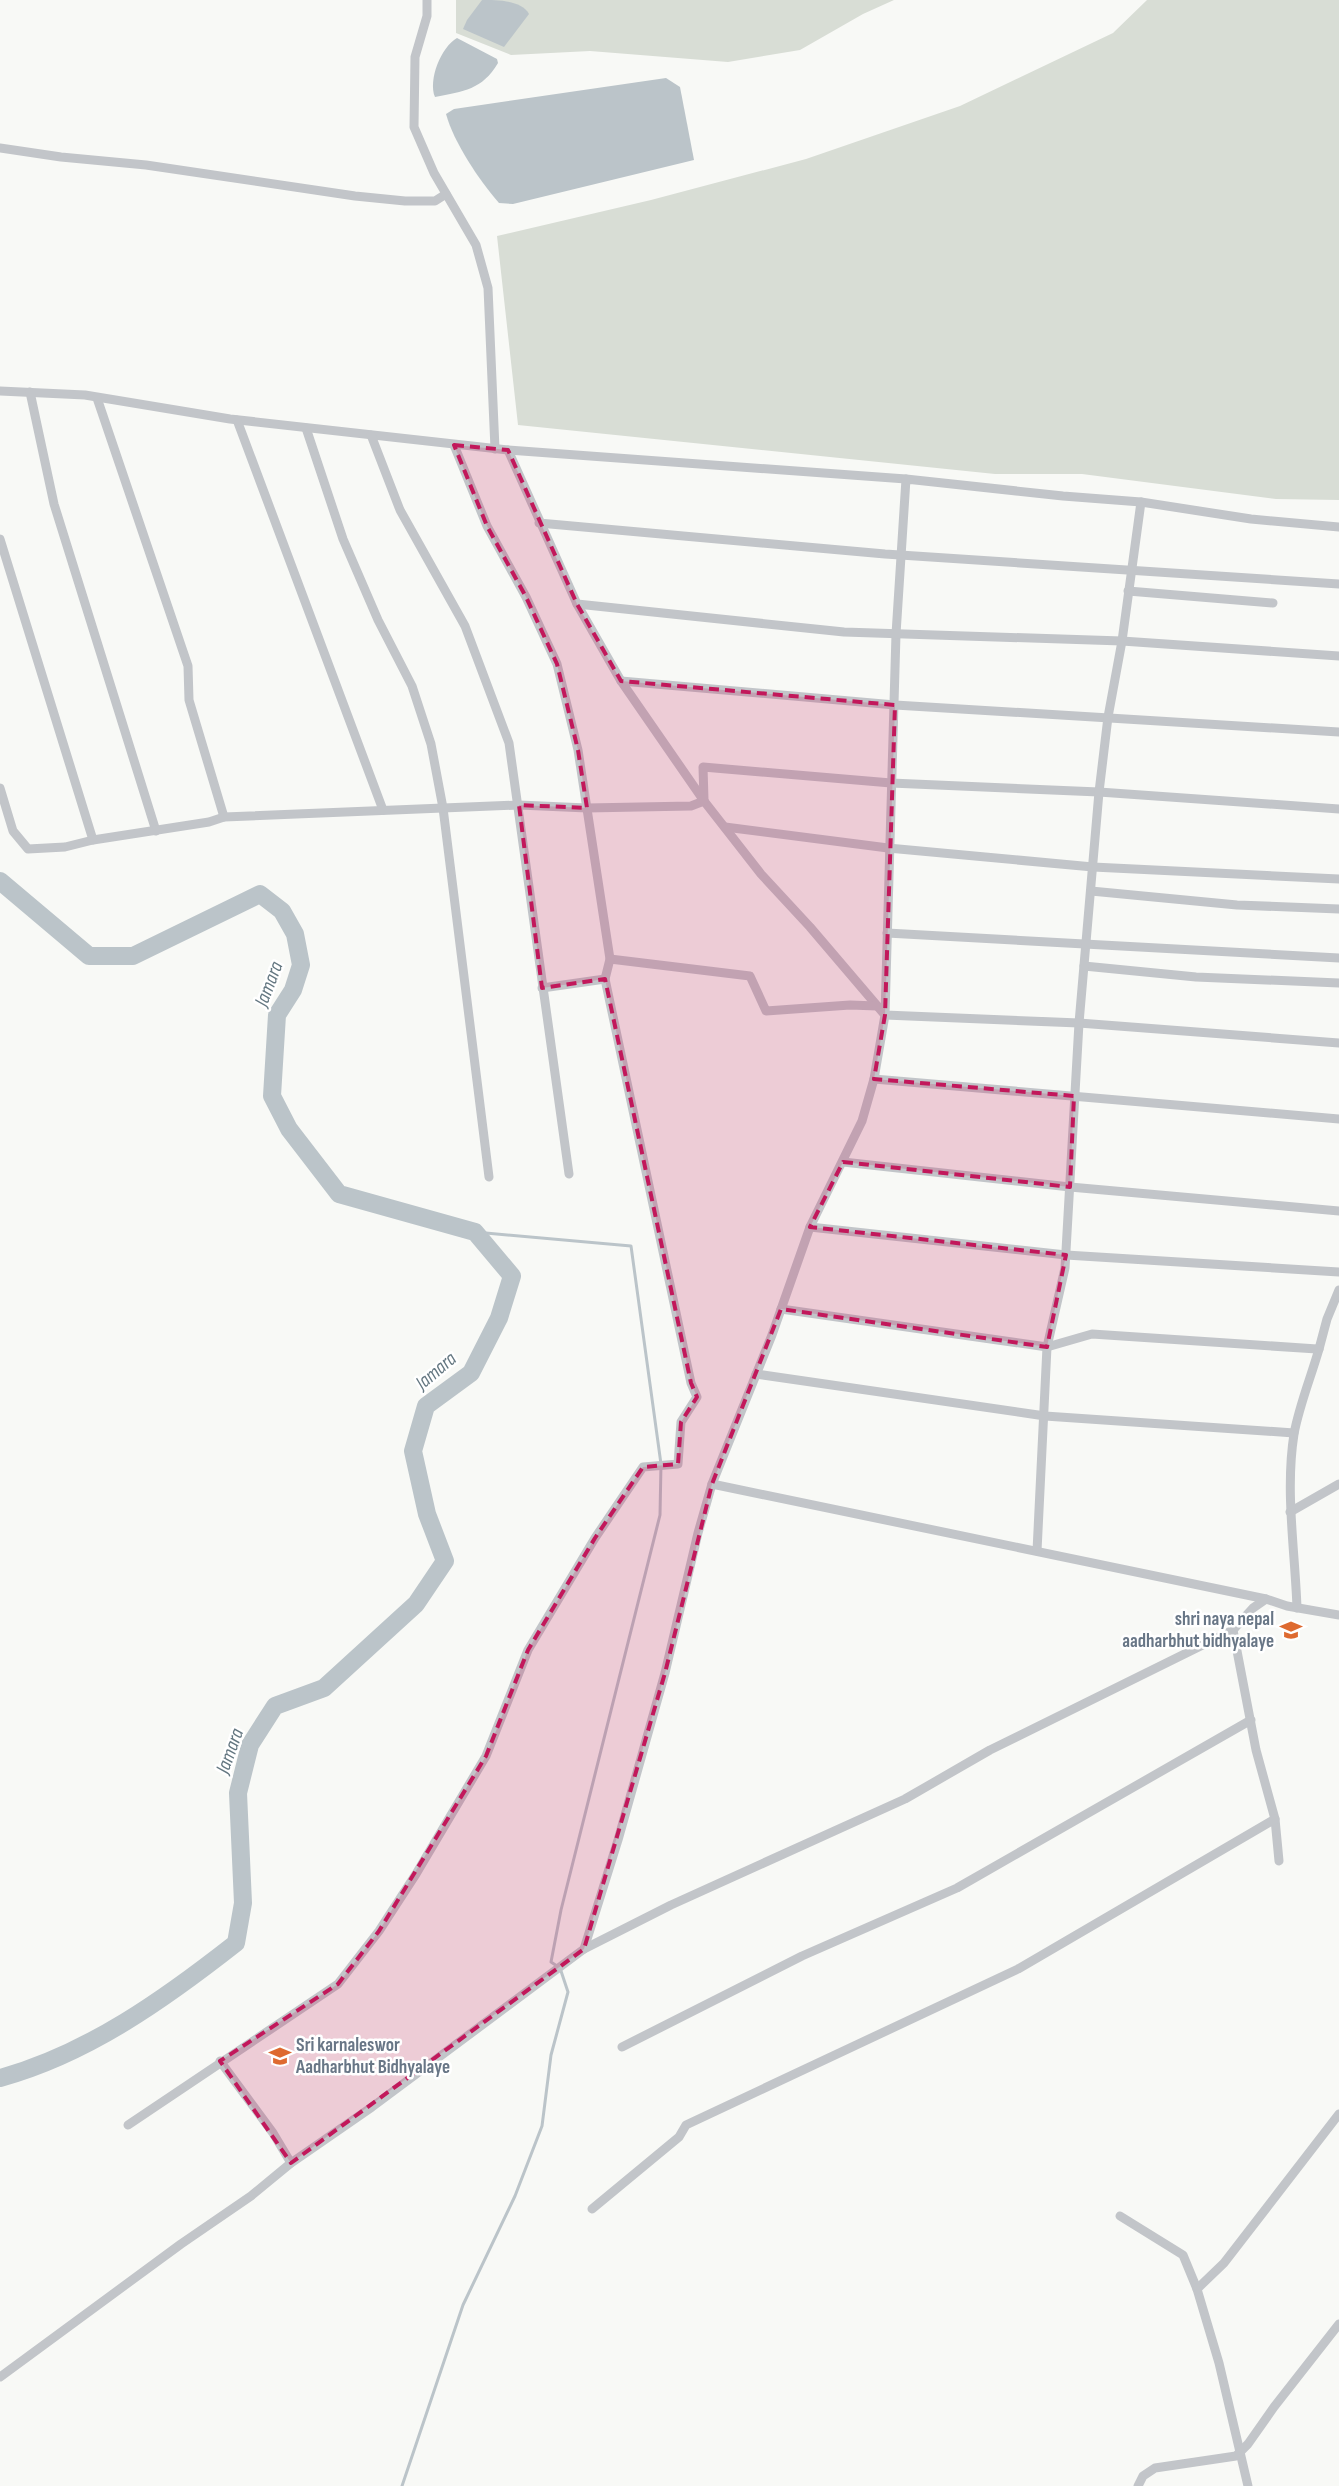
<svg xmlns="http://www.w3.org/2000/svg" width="1339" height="2486" viewBox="0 0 1339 2486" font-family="'Sofia Sans Condensed',sans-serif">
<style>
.green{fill:#d8ddd5}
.water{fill:#bbc4c9}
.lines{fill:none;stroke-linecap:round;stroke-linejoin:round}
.stream{stroke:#bbc4c9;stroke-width:3}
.river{stroke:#bbc4c9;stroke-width:18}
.minor{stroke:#c2c5c9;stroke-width:9}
.marked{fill:#c2185b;fill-opacity:0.2;stroke:#c2185b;stroke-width:4;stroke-dasharray:10 6;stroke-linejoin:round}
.labels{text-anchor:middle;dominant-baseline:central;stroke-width:5;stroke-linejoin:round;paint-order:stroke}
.poi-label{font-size:19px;font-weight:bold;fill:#687686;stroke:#fff;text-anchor:end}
.water-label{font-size:20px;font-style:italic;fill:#647781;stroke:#fff}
</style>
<rect width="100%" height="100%" fill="#f8f9f6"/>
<g class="green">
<path d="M456 0H894L863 14 800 50 728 62 590 51 511 55 456 33Z"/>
<path d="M1147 0H1339V500L1276 499 1082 474H995L518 425 497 236 651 200 806 159 960 106 1113 33Z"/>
</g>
<g class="water">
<path d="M482 0C497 0 522 0 529 14L504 47 463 29 467 20Z"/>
<path d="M457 38 497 59 498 63C482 90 464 91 435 97 428 80 441 47 457 38Z"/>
<path d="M666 78 680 87 694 160 513 204 499 203C479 180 454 143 446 114L454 109Z"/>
</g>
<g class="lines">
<path class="stream" d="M402 2486 463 2305 515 2196 542 2126 551 2055 568 1992 560 1968 551 1962 561 1910 660 1515 661 1464 631 1246 475 1232"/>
<path class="river" d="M0 881 89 956H133L260 894 282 911 295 934 301 965 293 990 277 1015 272 1096 289 1129 339 1194 475 1232 512 1276 499 1318 471 1373 426 1406 413 1451 427 1514 445 1561 416 1604 324 1688 275 1706 250 1745 238 1793 243 1903 236 1943C166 1998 88 2054 0 2078"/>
<g class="minor">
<path d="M427 0V16L415 57 414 127 434 173 476 245 488 288 495 449"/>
<path d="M0 148 61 157 146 165 355 196 405 201H435L446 194"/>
<path d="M0 391 85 395 230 419 508 450 577 604 621 681 704 801 761 874 810 927 885 1015 874 1079 862 1121 810 1227 772 1335 712 1484 698 1533 665 1673 618 1840 584 1949"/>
<path d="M30 392 54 504 156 831"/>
<path d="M97 398 188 666 189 700 224 817"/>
<path d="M237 420 383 810"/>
<path d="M306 428 343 539 378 620 412 686 431 744 443 808 489 1177"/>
<path d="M371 435 400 510 465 626 509 743 569 1174"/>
<path d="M508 450 906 479"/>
<path d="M539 523 885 554 1339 584"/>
<path d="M1339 527 1251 519 1141 502 1063 496 906 479 896 634 885 1015 1079 1023 1339 1043"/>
<path d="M0 539 93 840 209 822 224 817 519 805 587 808 691 806 704 801"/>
<path d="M1128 591 1273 603"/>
<path d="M577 604 844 632 1122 641 1339 656"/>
<path d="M621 681 895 705 1339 732"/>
<path d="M0 788 13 831 28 849 65 847 93 840"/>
<path d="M704 800 703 767 891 783 1099 792 1339 809"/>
<path d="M725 827 888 848 1093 867 1339 879"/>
<path d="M1091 891 1237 905 1339 909"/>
<path d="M887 933 1339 958"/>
<path d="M610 959 750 976 766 1011 850 1005 877 1006"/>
<path d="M1084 966 1196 977 1339 983"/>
<path d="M542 988 605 979"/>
<path d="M874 1079 1339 1119"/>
<path d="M843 1162 1070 1187 1339 1211"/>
<path d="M810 1227 1066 1255 1339 1272"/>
<path d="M781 1309 1047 1347 1092 1334 1317 1349H1319L1327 1319 1339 1290"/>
<path d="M756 1374 1045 1416 1294 1433"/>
<path d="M712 1484 1266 1599 1287 1606 1339 1615"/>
<path d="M1290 1512 1339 1484"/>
<path d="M1037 1551 1047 1347 1065 1268 1079 1023 1099 792 1108 717 1122 641 1141 502"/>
<path d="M1297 1608C1295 1550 1285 1491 1294 1434 1299 1406 1311 1377 1319 1349"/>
<path d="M1233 1630 1256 1750 1275 1819 1279 1861"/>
<path d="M622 2047 802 1956 957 1888 1251 1720"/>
<path d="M220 2061 273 2133 291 2163"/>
<path d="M128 2125 338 1984 379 1931 416 1874 486 1756 528 1650 595 1538 643 1467 678 1464 681 1422 697 1397 691 1383 605 979 610 959 578 750 557 664 526 597 487 526 454 445"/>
<path d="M592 2209 679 2137 686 2125 1018 1969 1275 1819"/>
<path d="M1120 2216 1183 2255 1197 2289 1219 2363 1248 2486"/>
<path d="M1197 2289 1224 2263 1339 2114"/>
<path d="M0 2377 181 2244 251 2196 291 2163 372 2107 584 1949 671 1905 905 1799 990 1750 1233 1630 1253 1608 1266 1599"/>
<path d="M1138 2486 1143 2476 1155 2468 1236 2456 1248 2444 1274 2407 1339 2324"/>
</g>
</g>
<path class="marked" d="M454 445 508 450 577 604 621 681 895 705 885 1015 874 1079 1074 1096 1070 1187 843 1162 810 1227 1066 1255 1047 1347 781 1309 712 1484 665 1673 584 1949 291 2163 220 2061 338 1984 379 1931 486 1756 528 1650 595 1538 643 1467 678 1464 681 1422 697 1397 691 1383 605 979 542 988 519 805 587 808 578 750 557 664 526 597 487 526Z"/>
<defs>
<g id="school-bare" transform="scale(1.725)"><path d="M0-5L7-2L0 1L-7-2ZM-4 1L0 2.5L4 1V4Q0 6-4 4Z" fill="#de6a30" stroke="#fff" stroke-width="2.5" paint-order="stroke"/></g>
</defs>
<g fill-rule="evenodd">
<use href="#school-bare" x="1291" y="1630"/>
<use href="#school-bare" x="280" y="2056"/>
</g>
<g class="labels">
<g class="poi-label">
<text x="1274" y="1619">shri naya nepal<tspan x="1274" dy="22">aadharbhut bidhyalaye</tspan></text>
<text x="296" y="2045" text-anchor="start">Sri karnaleswor<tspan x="296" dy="22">Aadharbhut Bidhyalaye</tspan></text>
</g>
<g class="water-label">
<text transform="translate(269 984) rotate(-69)">Jamara</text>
<text transform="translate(436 1371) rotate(-40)">Jamara</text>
<text transform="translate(230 1751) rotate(-70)">Jamara</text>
</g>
</g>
</svg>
